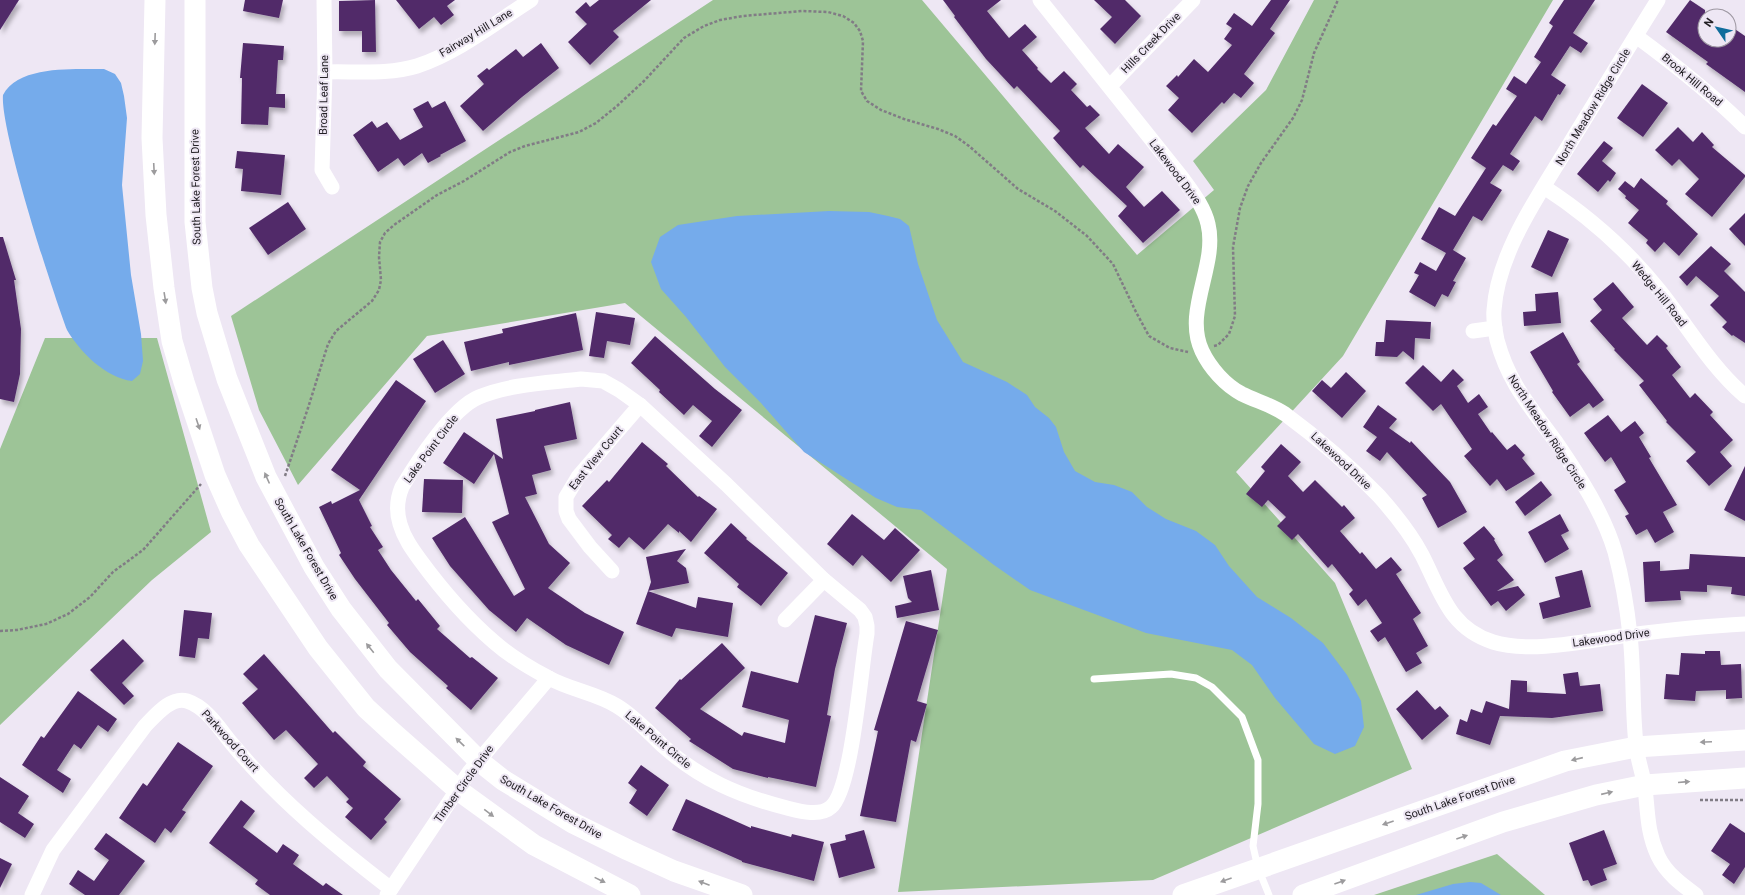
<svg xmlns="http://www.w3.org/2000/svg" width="1745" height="895" viewBox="0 0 1745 895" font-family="Roboto,sans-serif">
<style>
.green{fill:#9dc497}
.water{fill:#75abeb}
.building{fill:#512b69;filter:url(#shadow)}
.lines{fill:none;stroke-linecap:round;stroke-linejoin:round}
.path{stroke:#817c85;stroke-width:2.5;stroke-dasharray:3 2;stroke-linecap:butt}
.lane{stroke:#fff;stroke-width:7}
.street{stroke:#fff;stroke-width:15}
.secondary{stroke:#fff;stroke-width:21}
.oneway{fill:#9c9b9d}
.labels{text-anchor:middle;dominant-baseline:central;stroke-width:4;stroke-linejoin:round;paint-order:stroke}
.street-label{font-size:11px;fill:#232025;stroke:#eee7f4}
</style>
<defs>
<filter id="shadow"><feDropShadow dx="2.5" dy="4.5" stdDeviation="2" flood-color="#0004"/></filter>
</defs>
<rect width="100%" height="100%" fill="#eee7f4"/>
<g class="green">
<path d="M713 0H922L1137 255 1214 190 1193 161 1266 90 1314 0H1553L1343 356 1236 472 1335 583 1412 769 1153 880 898 892 947 569 625 303 427 336 298 485 259 410 231 316Z"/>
<path d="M45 338H157L211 532 152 580 0 725V449Z"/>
<path d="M1497 854 1545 895H1374Z"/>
</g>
<g class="water">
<path d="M86 69H104L115 74 121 83 124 96 127 118 122 185 131 275 141 334 143 361 140 374 132 381C106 378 80 352 67 330 52 290 0 130 3 95 16 69 61 69 86 69Z"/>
<path d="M829 211 869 212 888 216 900 219 909 226 918 264 937 320 963 362 1007 382 1027 395 1035 407 1049 418 1056 427 1064 452 1075 471 1095 482 1114 485 1132 492 1147 507 1166 519 1196 531 1215 545 1229 566 1257 597 1291 618 1323 643 1347 675 1361 701 1364 727 1355 746 1335 754 1314 744 1275 698 1252 665 1232 650 1146 633 1030 590 994 565 921 510 897 507 876 498 804 452 761 403 725 367 686 317 661 289 651 262 660 237 678 225 737 216Z"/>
<path d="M1470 882 1481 883 1501 895H1416L1453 884Z"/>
</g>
<g class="building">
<path d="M0 0H19L0 30Z"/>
<path d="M245 0H283L279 18 243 11Z"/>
<path d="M375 0 376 52H362V31H339V1Z"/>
<path d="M396 0H455L447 6 454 15 441 25 434 17 419 29Z"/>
<path d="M599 0H651L613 31 619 37 590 65 568 42 587 24 575 12 586 2 590 7Z"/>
<path d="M943 0H1001L987 11 1009 38 1025 24 1037 37 1022 50 1038 68 1037 69 1051 83 1064 71 1077 84 1071 90 1087 107 1090 105 1100 115 1085 128 1109 154 1118 144 1144 167 1126 187 1144 207 1162 191 1180 210 1143 243 1118 216 1127 206 1083 165 1080 168 1053 138 1060 131 1017 86 1014 89 986 59 954 17 955 16Z"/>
<path d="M1094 0H1125L1141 16 1115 44 1100 29 1112 17Z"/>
<path d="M1271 0H1290L1270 29 1275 33 1244 74 1254 83 1241 98 1234 93 1224 104 1222 102 1192 133 1168 110 1179 98 1166 86 1177 75 1178 77 1194 59 1208 72 1232 45 1224 39 1232 28 1226 24 1234 13 1252 26Z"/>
<path d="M1564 0H1595L1573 33 1588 43 1581 53 1570 46 1551 75 1566 85 1560 95 1558 94 1542 121 1535 116 1510 154 1520 161 1513 171 1503 165 1490 183 1502 190 1482 221 1473 216 1453 250 1466 258 1453 281 1456 282 1448 297 1442 294 1435 307 1409 292 1419 275 1414 273 1420 262 1436 271 1446 253 1421 239 1439 207 1455 216 1486 168 1471 158 1493 124 1496 126 1517 96 1506 89 1514 76 1526 84 1541 62 1534 57 1553 26 1549 23Z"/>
<path d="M1690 0 1705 10V40H1729V25L1745 36V92L1706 64 1708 62 1666 32Z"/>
<path d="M243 43 284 46 283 60H278L276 94H285V108L269 107 268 125 241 124 242 78H240Z"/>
<path d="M541 43 559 68 522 97 483 131 460 106 484 84 477 76 487 68 489 70 516 49 523 57Z"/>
<path d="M1642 84 1668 103 1643 137 1617 118Z"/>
<path d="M428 101 432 108 445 101 466 141 440 155 441 156 428 163 422 153 404 166 398 158 378 172 353 135 372 121 377 128 387 122 400 140 423 127 413 109Z"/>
<path d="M1678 127 1693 142 1702 132 1714 145 1712 147 1745 175V177L1712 217 1685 194 1699 179 1679 159 1672 166 1655 150Z"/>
<path d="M1604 141 1613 148 1602 161 1616 173 1610 182 1608 180 1598 192 1577 174Z"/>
<path d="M237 151 285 155 281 195 241 191 243 169 235 168Z"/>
<path d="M1641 178 1668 201 1666 204 1698 234 1679 256 1664 242 1655 252 1646 243 1648 240 1628 223 1639 210 1625 198 1626 196 1618 189 1625 181 1634 188Z"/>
<path d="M288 202 306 229 268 255 249 228Z"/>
<path d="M1745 213V246L1729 229Z"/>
<path d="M1548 230 1569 239 1552 277 1531 267Z"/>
<path d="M0 237H3L16 280H14L21 329 20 374 14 402 0 399Z"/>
<path d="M1711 246 1731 264 1724 271 1745 292V343L1733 335 1732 336 1722 327 1727 322 1710 305 1719 296 1696 276 1687 286 1679 277Z"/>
<path d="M1613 282 1634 307 1622 318 1647 345 1657 335 1668 346 1666 348 1681 367 1672 375 1690 398 1695 393 1713 412 1710 415 1733 440 1720 452 1732 466 1709 486 1686 461 1696 452 1666 422 1667 421 1639 385 1644 381 1614 350 1615 349 1590 321 1602 310 1593 299Z"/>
<path d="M1558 292 1561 323 1524 326 1523 312 1536 311 1535 294Z"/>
<path d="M596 312 635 318 630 345 607 341 604 358 589 356Z"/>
<path d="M576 313 583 350 509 365V362L471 371 464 342 503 333 502 329Z"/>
<path d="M1386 320 1431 322 1430 339 1415 338 1414 360 1403 351 1397 357 1375 356 1376 342H1384Z"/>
<path d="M1563 332 1580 362 1577 364 1604 400 1593 408 1589 403 1570 417 1552 392 1553 391 1530 352Z"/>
<path d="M655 336 715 389 742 410 712 447 699 436 712 421 693 405 684 415 659 392 660 390 631 363Z"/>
<path d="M443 340 465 374 435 393 413 359Z"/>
<path d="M1423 365 1441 382 1453 369 1464 380 1457 386 1468 403 1479 394 1488 407 1478 414 1491 433 1492 432 1507 450 1515 444 1525 455 1522 458 1535 474 1506 491 1497 479 1490 486 1464 456 1472 449 1441 404 1433 411 1405 383Z"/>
<path d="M1346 372 1366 391 1342 418 1312 391 1322 380 1331 388Z"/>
<path d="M396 380 426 401 359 500 372 526 370 527 383 547 378 550 391 570 416 601 418 599 440 626 437 629 470 658 472 657 498 678 471 710 446 688 448 686 410 652 387 625 389 623 355 579 339 555 341 553 319 507 331 501 332 504 360 490 331 470Z"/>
<path d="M570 402 577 439 544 446 551 470 532 475 537 494 525 497 549 544 570 563 548 588 585 613 624 632 609 665 566 645 527 618 516 632 489 610 450 566 432 538 465 517 514 596 525 589 492 522 509 514 494 454 474 484 443 463 464 432 503 459 496 419 535 411V410Z"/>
<path d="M1378 405 1397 419 1389 428 1410 443 1411 441 1450 482 1467 512 1438 528 1422 498 1427 495 1387 452 1380 461 1366 451 1377 437 1363 427Z"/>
<path d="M1608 415 1621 432 1635 421 1644 433 1639 437 1651 457 1649 458 1677 505 1663 512 1674 532 1655 543 1647 529 1636 535 1625 516 1629 514 1614 490 1626 482 1611 457 1605 462 1584 433Z"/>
<path d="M642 442 668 464 666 466 698 497 699 496 717 509 691 542 679 531V533L668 524 644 550 629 537 619 548 608 539 612 535 582 506 607 480 609 482Z"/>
<path d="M1281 444 1301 462 1288 476 1303 492 1315 480 1342 507 1344 505 1355 518 1340 531 1360 554 1362 552 1376 569 1391 557 1402 570 1396 574 1421 613 1413 619 1428 646 1416 653 1422 663 1406 672 1385 637 1378 642 1370 631 1382 623 1366 599 1358 606 1349 594 1353 590 1332 564 1328 568 1298 534 1292 540 1277 526 1286 517 1268 500 1262 507 1246 494 1265 471 1261 467Z"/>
<path d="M1745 466V521L1724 510Z"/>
<path d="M424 479 463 480 462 513 422 512Z"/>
<path d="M1541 481 1552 495 1525 516 1515 502Z"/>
<path d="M852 514 884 540 895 528 920 550 891 582 862 555 853 566 827 544Z"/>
<path d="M1560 514 1569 531 1561 535 1569 549 1545 563 1528 532Z"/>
<path d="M731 523 747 538 746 539 788 573 761 606 737 587 739 584 704 553Z"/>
<path d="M1484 526 1495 539 1494 540 1503 555 1497 560 1514 580 1497 591 1518 586 1525 595 1506 611 1498 601 1491 606 1463 568 1475 559 1463 543Z"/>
<path d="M686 549 677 561 686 568 689 583 648 591 651 582 646 557Z"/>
<path d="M1690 554 1745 557V596L1731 594 1732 587 1707 585V592L1680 591 1681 600 1645 602 1643 562 1660 561V571L1689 569Z"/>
<path d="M931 570 939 610 897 618 895 606 912 602 908 598 903 576Z"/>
<path d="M1582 570 1591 607 1543 619 1539 603 1560 597 1555 577Z"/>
<path d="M648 591 696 608 698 597 733 603 728 637 676 628 672 637 636 624Z"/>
<path d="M184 610 212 613 209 639 198 638 195 658 179 656Z"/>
<path d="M815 615 847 623 835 669 827 715 831 716 816 787 768 777V778L733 769 689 741 691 739 655 708 680 679 681 680 722 643 745 668 700 709 742 736 744 732 785 743 789 720 742 707 751 671 798 683Z"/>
<path d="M906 621 938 630 917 701 927 704 916 742 911 740 896 822 860 816 878 731 874 730Z"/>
<path d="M123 639 144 661 122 683 134 696 124 705 90 670Z"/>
<path d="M1705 651H1720L1721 665 1741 664 1742 698 1726 699V690L1696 691 1695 701 1664 699 1666 674 1679 675 1681 653 1705 654Z"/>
<path d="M264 654 333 733 335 731 366 762 363 766 401 799 384 819 387 822 371 840 345 817 353 808 346 802 349 799 327 776 314 788 304 778 318 764 286 730 274 740 242 703 258 689 243 674Z"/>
<path d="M1578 672 1580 686 1600 684 1603 711 1552 718 1500 716 1490 745 1456 734 1460 719 1467 722 1471 709 1482 713 1486 701 1509 709 1511 680 1527 681V692L1566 694 1563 674Z"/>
<path d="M1417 690 1435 710 1440 706 1449 716 1422 740 1396 709Z"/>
<path d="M78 691 117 719 108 732 98 725 81 749 74 744 57 770 71 779 63 793 22 765 41 736 44 738Z"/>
<path d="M178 742 213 766 182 810 186 812 171 833 165 828 155 843 119 818 143 783 147 786Z"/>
<path d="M641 765 669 785 647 816 629 803 637 790 628 783Z"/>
<path d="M0 777 29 796 18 813 34 824 25 838 0 822Z"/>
<path d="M686 799 751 828V826L791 837 792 834 824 842 814 881 742 862V861L672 830Z"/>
<path d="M241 800 255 811 243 827 277 853 283 844 299 855 293 864 323 886 326 883 343 895H270L255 884 258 880 209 843Z"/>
<path d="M1730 823 1745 833V867L1734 884 1722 875 1730 864 1711 851Z"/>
<path d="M864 830 875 868 839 878 830 844 846 840 845 835Z"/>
<path d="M1604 830 1617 864 1603 869 1607 880 1591 886 1588 880 1583 881 1569 843Z"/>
<path d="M106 833 145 861 119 895H85L69 884 78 870 94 881 109 860 94 849Z"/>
<path d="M0 858 12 864 0 888Z"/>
</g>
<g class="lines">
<g class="path">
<path d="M1214 346 1218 345 1229 334 1235 316 1233 247 1240 208 1248 186 1261 163 1293 118 1302 100 1314 53 1338 0"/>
<path d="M285 476 308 408 328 344 336 331 372 301 379 290 381 280 379 257 380 242 385 233 394 225 437 195 464 181 510 152 525 146 579 132 596 123 617 106 644 81 684 38 704 26 720 20 743 16 802 11 828 12 843 16 854 23 860 31 863 41 861 91 867 101 881 110 904 119 938 129 955 136 969 146 1018 189 1055 211 1087 236 1113 264 1136 312 1149 336 1170 348 1188 352"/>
<path d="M0 631 17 630 46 624 68 614 90 597 113 572 143 550 201 484"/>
<path d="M1700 800H1745"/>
</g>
<path class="lane" d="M1094 679 1171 674 1196 678 1212 687 1242 717 1258 760V804L1253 846 1258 868 1269 895"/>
<g class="street">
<path d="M324 0 325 72 322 170 332 187"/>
<path d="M1040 0 1183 179C1193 193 1204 207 1208 224 1218 265 1183 311 1202 351 1210 368 1225 385 1242 394 1256 401 1272 405 1285 414 1319 439 1350 466 1379 496 1395 514 1411 534 1422 555 1441 592 1449 628 1493 642 1530 654 1590 640 1629 635 1668 630 1706 626 1745 624"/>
<path d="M1658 0C1629 46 1601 93 1572 140 1542 191 1498 250 1494 310 1493 320 1495 330 1497 340 1509 384 1530 406 1556 442 1578 474 1604 514 1615 552 1622 578 1627 607 1630 635 1634 671 1632 708 1636 744 1637 759 1643 773 1645 788 1648 813 1647 832 1658 856 1666 873 1681 884 1696 895"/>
<path d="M1636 36C1674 64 1711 93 1745 127"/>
<path d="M325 72C355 71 388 75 417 66 457 53 495 23 531 0"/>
<path d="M1110 86 1193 0"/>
<path d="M1544 187C1587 215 1627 250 1659 290 1688 326 1710 366 1745 396"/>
<path d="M1473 331 1495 328"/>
<path d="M581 379 603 381 619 390 640 405 726 484 824 580 860 610 865 617 867 626V634C861 667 852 790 831 807 820 817 799 811 787 808 739 796 700 779 663 746 648 732 635 717 617 706 596 693 570 690 547 677 528 667 510 656 494 642 466 618 442 590 420 560 412 549 404 538 400 524 396 511 397 499 402 487 417 462 452 408 479 397 510 384 547 383 581 379Z"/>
<path d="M612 571 590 547 569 519 566 511V497L578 477 640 405"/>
<path d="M785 620 824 580"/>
<path d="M32 895 53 850 145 726C155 716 171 696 187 701 208 708 220 730 233 745 279 800 334 845 391 889"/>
<path d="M387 895 470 771 549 678"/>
</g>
<g class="secondary">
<path d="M155 0 152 138 156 215 164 288 172 341 184 382 215 475 231 511 249 545 318 648 366 708 391 731 458 790 534 845 630 895"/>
<path d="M195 0V222L202 288 207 313 227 379 266 477 314 567 341 609 388 669 479 761 503 780 573 823 628 850 674 871 742 895"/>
<path d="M1183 895 1565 761 1636 747 1745 740"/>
<path d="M1303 895 1503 822 1596 795 1645 785 1745 778"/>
</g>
</g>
<defs><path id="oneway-solid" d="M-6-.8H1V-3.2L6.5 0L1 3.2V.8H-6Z"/></defs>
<g class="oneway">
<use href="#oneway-solid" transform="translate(155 39) rotate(92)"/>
<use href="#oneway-solid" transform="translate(154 169) rotate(87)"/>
<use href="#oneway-solid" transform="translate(165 298) rotate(81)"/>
<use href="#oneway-solid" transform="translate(198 424) rotate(71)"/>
<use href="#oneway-solid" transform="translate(267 478) rotate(-114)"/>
<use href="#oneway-solid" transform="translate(370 648) rotate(-129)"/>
<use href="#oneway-solid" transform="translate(460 742) rotate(-136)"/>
<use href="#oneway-solid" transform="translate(1706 742) rotate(177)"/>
<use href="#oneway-solid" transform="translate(1577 759) rotate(167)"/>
<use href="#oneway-solid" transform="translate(1684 782) rotate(-5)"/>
<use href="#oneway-solid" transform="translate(1607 793) rotate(-13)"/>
<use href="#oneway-solid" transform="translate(489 813) rotate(37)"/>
<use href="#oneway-solid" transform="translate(1388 823) rotate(161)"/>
<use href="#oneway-solid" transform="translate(1462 837) rotate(-19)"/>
<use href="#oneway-solid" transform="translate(600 880) rotate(26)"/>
<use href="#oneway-solid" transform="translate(1226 880) rotate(160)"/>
<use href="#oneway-solid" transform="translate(1340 882) rotate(-20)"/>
<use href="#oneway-solid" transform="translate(704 883) rotate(-159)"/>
</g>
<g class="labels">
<g class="street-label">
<text transform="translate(476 33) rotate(-31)">Fairway Hill Lane</text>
<text transform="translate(1151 43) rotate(-46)">Hills Creek Drive</text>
<text transform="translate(1692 80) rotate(40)">Brook Hill Road</text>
<text transform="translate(324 95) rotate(-89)">Broad Leaf Lane</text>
<text transform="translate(1593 107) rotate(-59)">North Meadow Ridge Circle</text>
<text transform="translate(1175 172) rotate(53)">Lakewood Drive</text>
<text transform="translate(196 187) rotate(-91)">South Lake Forest Drive</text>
<text transform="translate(1659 294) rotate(51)">Wedge Hill Road</text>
<text transform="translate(1547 432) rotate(57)">North Meadow Ridge Circle</text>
<text transform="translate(431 449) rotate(-53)">Lake Point Circle</text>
<text transform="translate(596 458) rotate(-51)">East View Court</text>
<text transform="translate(1341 461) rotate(43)">Lakewood Drive</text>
<text transform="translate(306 549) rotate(60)">South Lake Forest Drive</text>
<text transform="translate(1611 638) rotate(-8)">Lakewood Drive</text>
<text transform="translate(658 740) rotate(40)">Lake Point Circle</text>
<text transform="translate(230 741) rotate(48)">Parkwood Court</text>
<text transform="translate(464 784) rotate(-54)">Timber Circle Drive</text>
<text transform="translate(1460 798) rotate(-19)">South Lake Forest Drive</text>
<text transform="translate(551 807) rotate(30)">South Lake Forest Drive</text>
</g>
</g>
<g transform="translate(1717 28) rotate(304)"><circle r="19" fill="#eee7f4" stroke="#9d97a1"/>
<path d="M0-3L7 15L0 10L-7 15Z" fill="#106d9c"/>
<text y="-6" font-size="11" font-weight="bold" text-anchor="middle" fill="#232025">N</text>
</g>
</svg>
